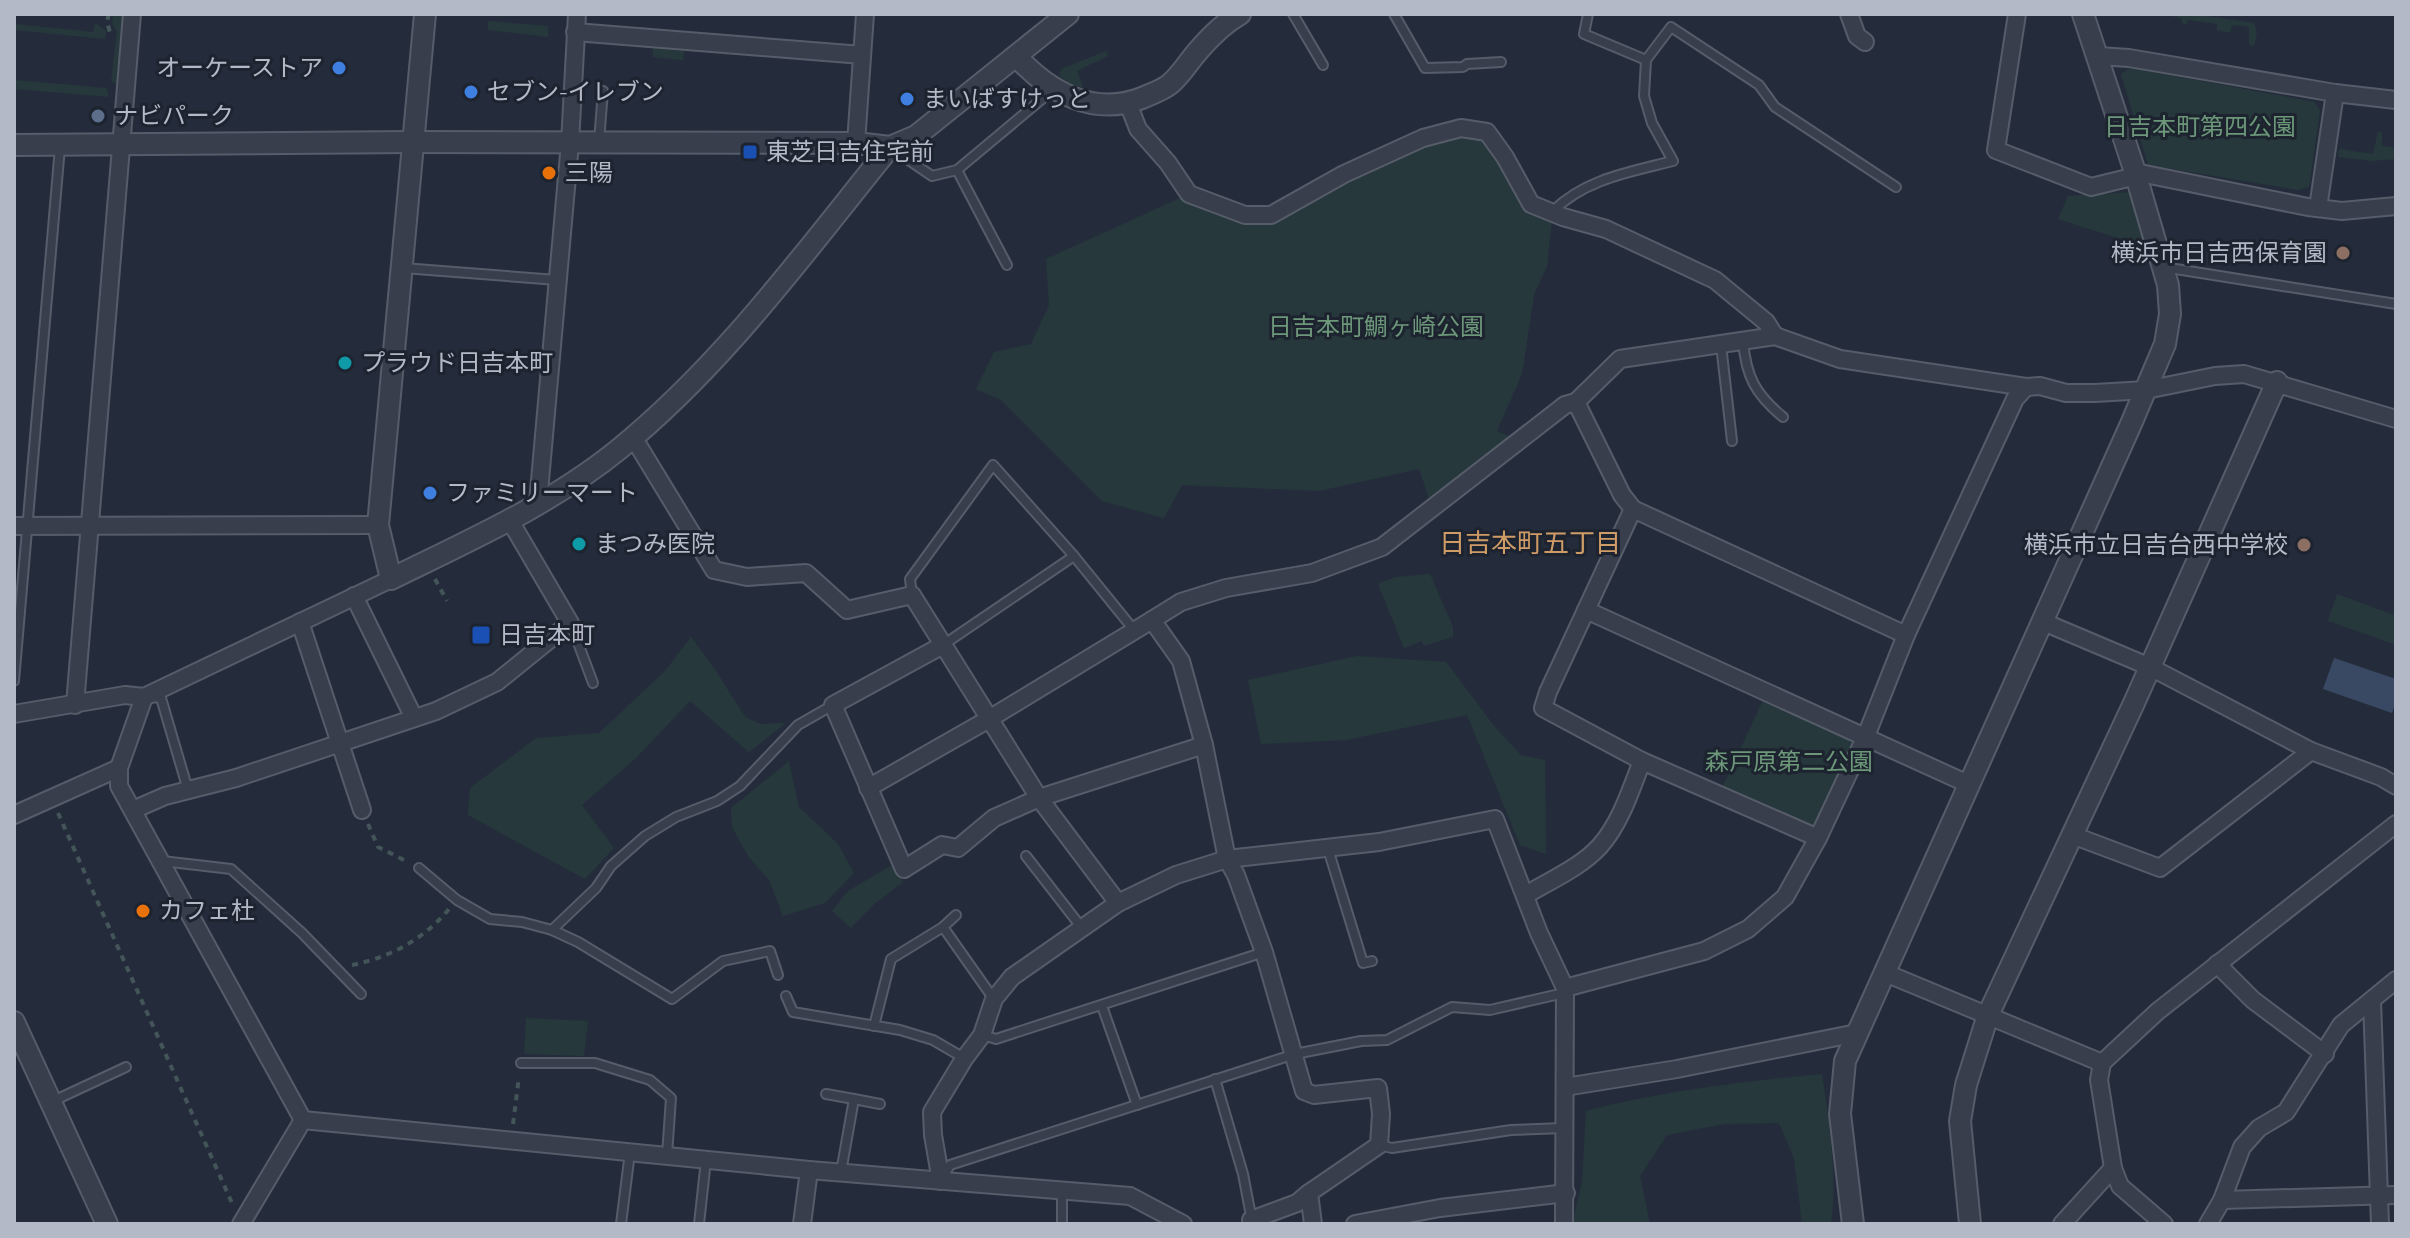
<svg xmlns="http://www.w3.org/2000/svg" width="2410" height="1238" viewBox="0 0 2410 1238" font-family="'Sofia Sans Condensed','Noto Sans JP',sans-serif">
<style>
.green{fill:#26383c}
.water{fill:#3a4963}
.lines{fill:none;stroke-linecap:round;stroke-linejoin:round}
.service-casing{stroke:#565c69;stroke-width:12}
.minor-casing{stroke:#565c69;stroke-width:20}
.tertiary-casing{stroke:#565c69;stroke-width:24}
.path{stroke:#445559;stroke-width:4;stroke-dasharray:6 6;stroke-linecap:butt}
.service{stroke:#383e4b;stroke-width:8}
.minor{stroke:#383e4b;stroke-width:16}
.tertiary{stroke:#383e4b;stroke-width:20}
.shop-dot{fill:#3f7fe0;stroke:#1d2430;stroke-width:3}
.service-dot{fill:#5c6f8a;stroke:#1d2430;stroke-width:3}
.transit-dot{fill:#1a4fb4;stroke:#1d2430;stroke-width:3}
.food-dot{fill:#e8710a;stroke:#1d2430;stroke-width:3}
.education-dot{fill:#8d6e63;stroke:#1d2430;stroke-width:3}
.culture-dot{fill:#0f9aa8;stroke:#1d2430;stroke-width:3}
.labels{text-anchor:middle;dominant-baseline:central;stroke-width:6;stroke-linejoin:round;paint-order:stroke}
.poi-label{font-size:24px;fill:#b4b9c7;stroke:#1d2430;text-anchor:start}
.park-label{font-size:24px;fill:#6c9779;stroke:#1d2430}
.neighbourhood-label{font-size:26px;fill:#cf9c67;stroke:#1d2430}
</style>
<rect width="100%" height="100%" fill="#242c3b"/>
<g class="green">
<path d="M112 14H125L119 85 111 81 117 31 113 25Z"/>
<path d="M2162 14H2194L2254 23 2257 32 2254 46 2249 45V27L2232 25 2230 33 2217 30V24L2188 20 2187 24H2183L2181 18Z"/>
<path d="M488 21 548 26V37L488 30Z"/>
<path d="M95 23 106 31 105 39 14 30V24L93 32Z"/>
<path d="M653 48 684 51 683 60 653 57Z"/>
<path d="M1106 51 1108 56 1077 71 1083 87 1074 86 1059 76 1061 69Z"/>
<path d="M2130 68 2315 102 2320 111 2309 187 2298 190 2148 165 2121 74Z"/>
<path d="M14 80 106 88 109 97 14 89Z"/>
<path d="M2378 131 2382 133V146L2396 148V159L2372 161 2338 157 2339 149 2373 154Z"/>
<path d="M1487 132 1531 204 1553 211 1547 266 1534 295 1522 374 1497 431 1519 441 1433 510 1419 469 1319 491 1182 485 1164 518 1102 501 1001 400 976 389 994 352 1031 344 1049 305 1046 259 1189 194 1271 215 1423 138Z"/>
<path d="M2132 192 2146 247 2058 219 2068 196Z"/>
<path d="M1430 574 1453 627V637L1424 646 1422 641 1404 648 1378 584 1395 577Z"/>
<path d="M2337 594 2396 616 2394 644 2328 621Z"/>
<path d="M691 637 716 671 745 717 761 724 786 723 749 752 690 701 635 759 582 805 614 848 585 879 468 815 470 788 536 738 599 733 665 671Z"/>
<path d="M1357 656 1446 662 1495 727 1521 755 1545 760 1546 854 1520 845 1467 715 1346 740 1261 744 1248 680Z"/>
<path d="M1765 696 1855 740 1813 828 1723 786Z"/>
<path d="M789 761 799 807 838 844 854 873 825 903 783 916 769 880 748 856 732 827 731 808Z"/>
<path d="M894 864 903 882 874 904 851 928 832 911 848 891Z"/>
<path d="M526 1018 588 1021 584 1056 524 1054Z"/>
<path d="M1822 1074C1829 1123 1838 1175 1831 1224H1802L1794 1158 1779 1123 1724 1124 1667 1135 1640 1176 1650 1224H1572L1582 1183 1586 1111C1663 1091 1742 1082 1822 1074Z"/>
</g>
<path class="water" d="M2334 658 2396 679V702L2392 713 2323 689Z"/>
<g class="lines">
<g class="service-casing">
<g id="service">
<path d="M1293 14 1323 65"/>
<path d="M1394 14 1425 68 1463 67 1467 64 1501 62"/>
<path d="M1588 14 1584 34 1646 60"/>
<path d="M599 141 603 91"/>
<path d="M891 148 932 176 957 170 1054 89"/>
<path d="M957 170 1007 265"/>
<path d="M1553 211C1585 179 1630 172 1673 161L1652 123 1644 96 1646 60 1671 27 1759 85 1775 107 1896 187"/>
<path d="M2163 267 2396 304"/>
<path d="M403 268 557 280"/>
<path d="M1743 341C1746 376 1755 394 1783 417"/>
<path d="M1721 345 1732 441"/>
<path d="M912 595 910 579 993 465 1074 556 1134 630"/>
<path d="M571 624 593 683"/>
<path d="M943 645 1074 556"/>
<path d="M14 681 60 147"/>
<path d="M150 697 161 698 188 790"/>
<path d="M1328 849 1363 963 1372 961"/>
<path d="M1026 856 1082 928"/>
<path d="M162 861 231 869 302 933 361 994"/>
<path d="M419 868 457 900 490 919 522 922 552 930 578 942 672 999 723 961 770 951 778 975"/>
<path d="M943 927 993 998"/>
<path d="M552 930 596 888 611 866 645 836 676 817 717 801 740 786 798 725 833 705"/>
<path d="M786 996 793 1012 900 1030 933 1040 964 1058"/>
<path d="M1102 1006 1137 1105"/>
<path d="M874 1026 891 959 943 927 956 915"/>
<path d="M983 1035 996 1039 1264 952"/>
<path d="M521 1063H595L650 1080 671 1098 667 1155"/>
<path d="M1215 1079 1243 1174 1252 1221"/>
<path d="M826 1094 854 1099 841 1172"/>
<path d="M854 1099 880 1104"/>
<path d="M51 1102 126 1067"/>
<path d="M1379 1145 1392 1148 1511 1130 1564 1128"/>
<path d="M942 1179 950 1165 1295 1054 1361 1041 1387 1040 1452 1007 1490 1010 1564 993"/>
<path d="M1062 1191V1224"/>
<path d="M621 1224 630 1152"/>
<path d="M699 1224 706 1160"/>
</g>
</g>
<g class="minor-casing">
<g id="minor">
<path d="M1849 14 1857 36 1865 42"/>
<path d="M2017 14 1996 150 2091 187 2136 176"/>
<path d="M575 32 862 55"/>
<path d="M2098 56 2129 58 2335 93 2396 100"/>
<path d="M1128 103 1138 129 1168 163 1189 194 1245 215H1271L1344 174 1423 138 1461 128 1487 132 1505 157 1531 204 1563 217 1606 229 1715 280 1766 322 1775 336"/>
<path d="M856 143 865 14"/>
<path d="M2135 172 2308 207 2342 211 2396 206"/>
<path d="M2318 208 2335 93"/>
<path d="M633 437 714 570 747 577 806 573 847 610 912 595 1039 798 1118 903"/>
<path d="M538 503 570 143 577 14"/>
<path d="M1633 509 1548 692 1543 708 1642 761 1818 838"/>
<path d="M14 526 378 525"/>
<path d="M354 596 414 718"/>
<path d="M1586 610 1968 784"/>
<path d="M1152 620 1181 602 1226 588 1312 573 1382 547 1565 405 1576 402"/>
<path d="M2041 621 2150 667 2311 751 2381 777 2396 786"/>
<path d="M300 622 362 810"/>
<path d="M1906 635 1633 509 1622 495 1576 402 1620 359 1775 336 1840 359 2026 387"/>
<path d="M943 645 833 705 904 869 942 845 958 848 994 818 1039 798 1204 745"/>
<path d="M144 697 119 768V786L303 1120"/>
<path d="M75 705 132 14"/>
<path d="M14 714 125 695 144 697 391 579"/>
<path d="M868 788 989 719 1152 620 1181 661 1204 745 1227 859 1236 875 1264 952 1304 1091 1314 1095 1378 1088 1381 1114 1379 1145 1309 1193 1313 1224"/>
<path d="M133 810 165 796 236 778 436 711 497 682 570 623 509 519"/>
<path d="M14 815 119 768"/>
<path d="M2072 835 2160 868 2311 751"/>
<path d="M1526 895C1551 880 1581 867 1600 846 1621 822 1631 789 1642 761"/>
<path d="M2217 964 2253 1000 2325 1054"/>
<path d="M1883 972 2102 1063"/>
<path d="M1565 988 1704 951 1748 929 1785 897 1818 838 1866 736 1906 635 2015 399 2026 387 2040 386 2066 393H2095L2146 390 2215 376 2244 374 2396 419"/>
<path d="M2372 1000 2380 1224"/>
<path d="M1565 1087 1677 1069 1857 1033"/>
<path d="M303 1120 809 1170 1130 1196 1183 1224"/>
<path d="M941 1181 933 1135 932 1112 964 1059 982 1035 994 999 1012 977 1118 903 1176 875 1227 859 1379 842 1495 819 1539 933 1565 988 1564 1224"/>
<path d="M2222 1200 2396 1195"/>
<path d="M1251 1220 1297 1203 1309 1193"/>
<path d="M241 1224 303 1120"/>
<path d="M802 1224 809 1170"/>
<path d="M1355 1224 1440 1208 1566 1193"/>
<path d="M2062 1224 2113 1168"/>
<path d="M2164 1224 2120 1186 2113 1168 2099 1080 2102 1063 2158 1011 2396 824"/>
<path d="M2208 1224 2222 1200 2242 1147 2259 1128 2286 1112 2341 1025 2396 980"/>
</g>
</g>
<g class="tertiary-casing">
<g id="tertiary">
<path d="M425 14 378 525 391 579C468 541 550 505 618 450 724 364 804 253 890 147"/>
<path d="M1016 56C1049 92 1093 117 1142 98 1151 94 1163 90 1170 84 1181 75 1189 61 1198 51 1210 37 1224 23 1240 14"/>
<path d="M14 145 414 142 856 143 890 147 916 136 1068 14"/>
<path d="M14 1022 107 1224"/>
<path d="M1853 1224 1840 1114 1845 1061 2131 424 2165 344 2170 314 2168 285 2135 172 2083 14"/>
<path d="M1970 1224 1960 1121 1966 1085 1988 1015 2134 703 2277 382"/>
</g>
</g>
<g class="path">
<path d="M109 14 107 21 110 33"/>
<path d="M435 579 447 601"/>
<path d="M58 813 232 1203"/>
<path d="M368 824 378 847 408 862"/>
<path d="M352 965C391 957 424 939 449 909"/>
<path d="M513 1124 519 1077"/>
</g>
<use href="#service" class="service"/>
<use href="#minor" class="minor"/>
<use href="#tertiary" class="tertiary"/>
</g>
<g class="shop-dot">
<circle cx="339" cy="68" r="8"/>
<circle cx="471" cy="92" r="8"/>
<circle cx="907" cy="99" r="8"/>
<circle cx="430" cy="493" r="8"/>
</g>
<circle class="service-dot" cx="98" cy="116" r="8"/>
<g class="transit-dot">
<rect x="742" y="144" width="16" height="16" rx="4"/>
<rect x="471" y="625" width="20" height="20" rx="4"/>
</g>
<g class="food-dot">
<circle cx="549" cy="173" r="8"/>
<circle cx="143" cy="911" r="8"/>
</g>
<g class="education-dot">
<circle cx="2343" cy="253" r="8"/>
<circle cx="2304" cy="545" r="8"/>
</g>
<g class="culture-dot">
<circle cx="345" cy="363" r="8"/>
<circle cx="579" cy="544" r="8"/>
</g>
<g class="labels">
<g class="poi-label">
<text x="323" y="68" text-anchor="end">オーケーストア</text>
<text x="487" y="92">セブン-イレブン</text>
<text x="923" y="99">まいばすけっと</text>
<text x="114" y="116">ナビパーク</text>
<text x="766" y="152">東芝日吉住宅前</text>
<text x="565" y="173">三陽</text>
<text x="2327" y="253" text-anchor="end">横浜市日吉西保育園</text>
<text x="361" y="363">プラウド日吉本町</text>
<text x="446" y="493">ファミリーマート</text>
<text x="595" y="544">まつみ医院</text>
<text x="2288" y="545" text-anchor="end">横浜市立日吉台西中学校</text>
<text x="499" y="635">日吉本町</text>
<text x="159" y="911">カフェ杜</text>
</g>
<g class="park-label">
<text x="2200" y="127">日吉本町第四公園</text>
<text x="1376" y="327">日吉本町鯛ヶ崎公園</text>
<text x="1789" y="762">森戸原第二公園</text>
</g>
<g class="neighbourhood-label">
<text x="1530" y="544">日吉本町五丁目</text>
</g>
</g>
<rect width="2410" height="1238" fill="none" stroke="#b4b9c7" stroke-width="32"/>
</svg>
